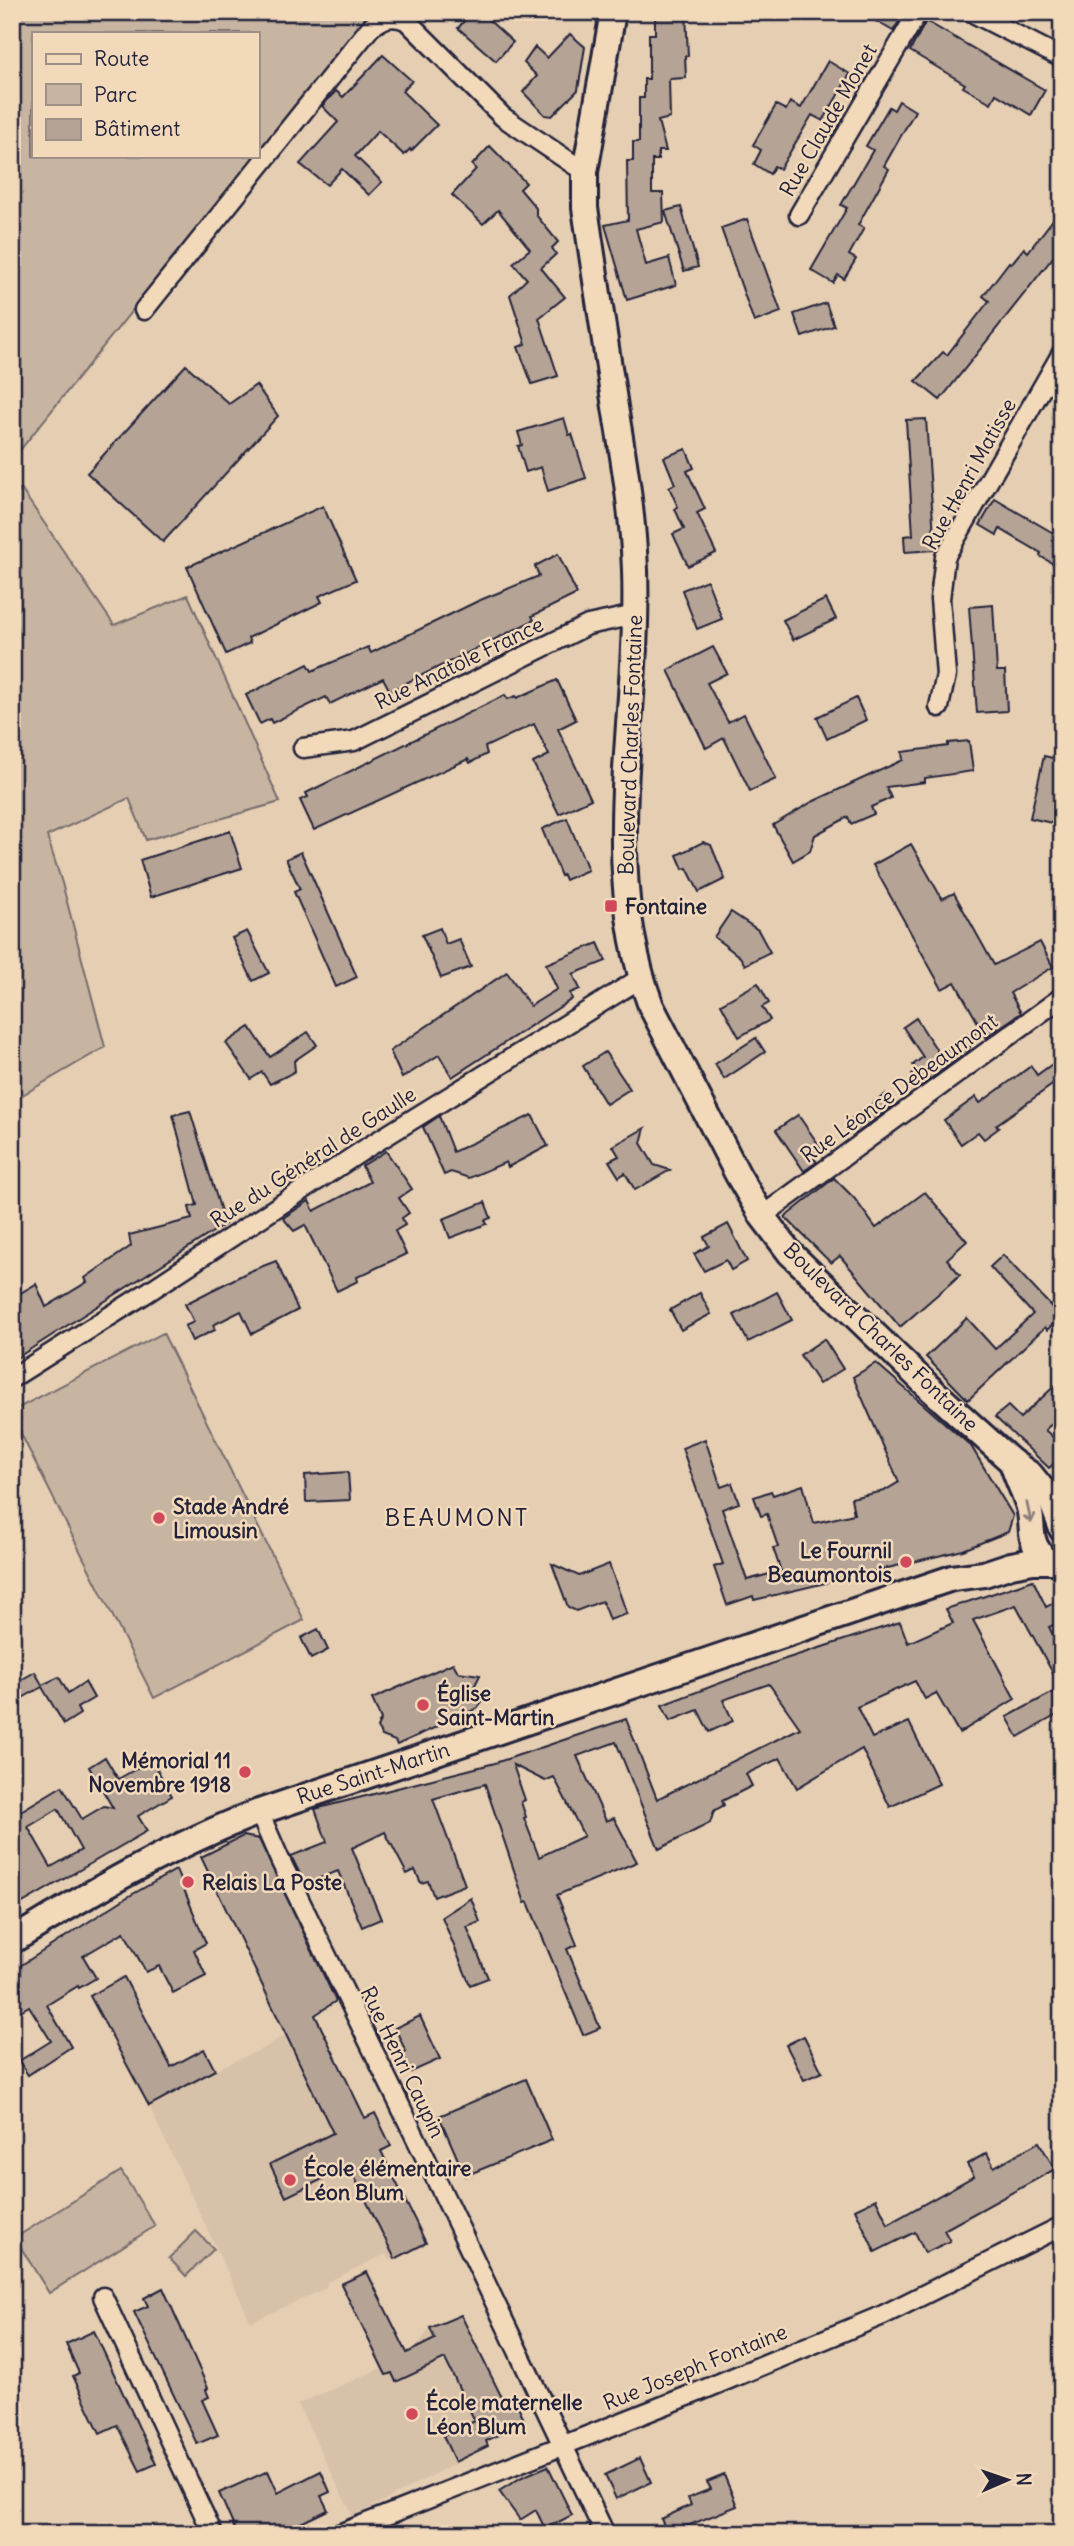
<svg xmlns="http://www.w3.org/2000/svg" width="1074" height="2546" viewBox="0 0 1074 2546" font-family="Delius,sans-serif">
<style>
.built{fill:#d7c1a9}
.green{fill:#c8b5a1;stroke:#756c6e;stroke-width:2}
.building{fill:#b5a395;stroke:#22223b;stroke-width:2;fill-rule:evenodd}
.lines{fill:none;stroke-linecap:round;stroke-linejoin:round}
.street-casing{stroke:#22223b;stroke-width:23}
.secondary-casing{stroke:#22223b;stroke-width:30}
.street{stroke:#f2d9ba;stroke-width:18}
.secondary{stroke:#f2d9ba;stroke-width:24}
.oneway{stroke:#8a7e7a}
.poi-dot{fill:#d1495b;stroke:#f2d9ba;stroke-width:2.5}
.labels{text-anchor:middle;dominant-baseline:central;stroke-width:5;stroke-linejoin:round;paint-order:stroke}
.street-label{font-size:21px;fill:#22223b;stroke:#f2d9ba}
.poi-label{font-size:21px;font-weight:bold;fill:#22223b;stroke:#f2d9ba;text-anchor:start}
.quarter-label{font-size:24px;letter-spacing:2px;fill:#22223b;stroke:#f2d9ba}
</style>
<rect width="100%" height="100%" fill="#e5ceb2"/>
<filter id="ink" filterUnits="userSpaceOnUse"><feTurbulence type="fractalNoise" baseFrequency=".0143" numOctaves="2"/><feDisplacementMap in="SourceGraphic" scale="14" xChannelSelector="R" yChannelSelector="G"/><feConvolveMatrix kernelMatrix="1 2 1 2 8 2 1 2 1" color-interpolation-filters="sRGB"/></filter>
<g filter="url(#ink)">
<g class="built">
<path d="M311 2018 364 2117 375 2113 391 2146 381 2151 426 2243 389 2260 386 2254 327 2282 326 2288 251 2322 149 2106 215 2070 264 2048Z"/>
<path d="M461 2315 506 2405 516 2401 525 2422 486 2441 488 2446 353 2517 298 2404 382 2368 387 2362 415 2349 430 2328Z"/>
</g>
<g class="green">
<path d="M12 12H366L364 21 257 154V33H33V156H256L13 459Z"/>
<path d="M21 489 114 625 188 595 280 802 146 840 129 798 47 836 62 883 105 1047 12 1101V500Z"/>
<path d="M163 1333 304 1620 154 1698 12 1416V1411Z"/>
<path d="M121 2171 155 2226 49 2293 15 2238Z"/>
<path d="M196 2231 214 2249 186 2276 169 2258Z"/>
</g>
<g class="building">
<path d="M472 12H480L513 42 496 61 458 28Z"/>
<path d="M661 12H686L688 56H685L686 78 669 79 670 118 658 121 666 151H658V160H652V193H663L664 222 636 229 646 265 669 258 676 285 627 300 605 225 628 220 627 161H633V142H639V98H644V79H649V34H655V16H661Z"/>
<path d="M860 12H905L893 31Z"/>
<path d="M926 21 1045 90 1031 115 996 94 991 103 963 87 965 84 910 51Z"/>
<path d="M570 34 585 47 578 90 552 116 545 115 523 92 537 76 524 63 535 47 547 58Z"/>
<path d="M383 55 412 81 402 91 437 125 411 151 410 149 404 155 378 131 355 156 382 182 369 195 342 169 327 185 300 164 338 122 322 106 336 91 343 97Z"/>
<path d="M828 61 850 74 823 121 812 115 780 169 774 166 770 174 754 164 761 150 753 145 776 105 786 110 790 102 801 108Z"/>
<path d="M899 101 915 111 884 166 889 169 858 225 864 228 849 255 856 259 844 279 838 275 833 283 811 270 847 208 841 205 873 150 866 146 889 107 894 110Z"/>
<path d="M490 146 526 183 520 189 536 208V215L558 242 552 248 556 254 541 268 565 297 539 318 558 376 532 384 518 347 526 344 510 295 527 279 513 263 530 249 498 210 483 224 452 195 476 169 472 165Z"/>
<path d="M681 207 698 267 684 271 665 211Z"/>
<path d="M1062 208V246L940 400 916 381 943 352 947 355 989 301 983 296 1009 262 1011 264 1024 248 1028 252Z"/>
<path d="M747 219 781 312 754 322 721 228Z"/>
<path d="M826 303 834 326 802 337 794 314Z"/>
<path d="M186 365 229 404 256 385 278 416 163 542 87 473Z"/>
<path d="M564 418 569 435 572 434 586 478 548 491 541 467 526 472 518 446 522 445 518 432Z"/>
<path d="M926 419 935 550 905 552 904 536 913 535 906 420Z"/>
<path d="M686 449 694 468 687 471 705 509 697 513 716 553 688 566 673 534 684 529 675 509 678 507 669 487 675 484 664 457Z"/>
<path d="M995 499 1062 538V569L1040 556 1041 553 1000 529 997 535 980 525Z"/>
<path d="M323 506 356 580 319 596 322 602 248 638 250 643 226 654 187 567Z"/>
<path d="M558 554 577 594 532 616 534 620 390 691 383 678 330 704 326 697 272 723 270 719 260 724 246 695 308 664 312 671 368 647 371 653 478 601 539 576 535 566Z"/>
<path d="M707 580 722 619 697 629 682 590Z"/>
<path d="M826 599 836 619 793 640 783 620Z"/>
<path d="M993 605 997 671H1005L1007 711 977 713 969 607Z"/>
<path d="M713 647 727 673 707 683 728 722 744 714 776 779 750 791 724 738 706 748 668 670Z"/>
<path d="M557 680 576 720 558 729 591 799 559 814 533 763 549 755 534 724 485 747 487 754 470 763 468 759 314 830 300 800 308 797 306 793 505 695 508 699 516 696 517 698Z"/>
<path d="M856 698 866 720 827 739 817 717Z"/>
<path d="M969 741 973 771 925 778V782L886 787 891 798 871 807 874 814 851 824 848 817 815 835 810 851 793 861 773 825 812 802 903 760 902 752 948 746V743Z"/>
<path d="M1044 756 1062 760V798L1056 824 1030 818Z"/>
<path d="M567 818 588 870 565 880 563 875 561 876 542 829Z"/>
<path d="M230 831 242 868 151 897 140 860Z"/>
<path d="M703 842 711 845 725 879 699 892 687 868 683 869 677 855Z"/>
<path d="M911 844 942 899 954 893 994 965 1040 942 1053 967 1010 993 1021 1013 986 1037 955 982 942 989 873 865Z"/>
<path d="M301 852 357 977 336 987 294 892 300 889 286 859Z"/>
<path d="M731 912 758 930 770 952 745 965 740 957 714 937Z"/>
<path d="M440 928 446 944 459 939 471 967 441 978 422 935Z"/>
<path d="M247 931 269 973 253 981 232 938Z"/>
<path d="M598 943 606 961 573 974 580 989 570 993 572 999 452 1077 439 1055 402 1078 390 1051 507 972 530 1006 557 989 546 964Z"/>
<path d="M758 983 769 1003 762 1007 770 1020 739 1037 721 1004Z"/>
<path d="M916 1018 940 1055 977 1028 968 1052 919 1087 912 1075 917 1071 913 1065 923 1057 903 1027Z"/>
<path d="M250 1027 270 1057 308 1032 317 1045 294 1061 295 1071 286 1076 270 1084 262 1072 251 1079 226 1043Z"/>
<path d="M756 1038 765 1052 724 1079 715 1064Z"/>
<path d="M605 1052 630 1089 606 1104 583 1066Z"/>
<path d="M1062 1057V1078L996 1125 999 1128 984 1139 978 1132 961 1144 944 1120 976 1097 980 1103 1031 1066 1037 1075Z"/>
<path d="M886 1094 894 1105 856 1134 847 1122Z"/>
<path d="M190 1111 225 1224 12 1361V1298L36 1284 46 1307 87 1282 85 1278 131 1246 129 1235 192 1219 189 1207 197 1205 173 1115Z"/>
<path d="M532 1115 548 1146 508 1167 506 1162 469 1178 451 1172 444 1175 423 1127 439 1116 453 1152Z"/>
<path d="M798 1115 821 1148 811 1155 817 1162 804 1171 776 1130Z"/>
<path d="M645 1128 641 1143 654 1165 670 1170 635 1190 625 1173 619 1177 609 1161 619 1156 613 1146Z"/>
<path d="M386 1151 412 1189 399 1198 409 1213 402 1218 405 1225 395 1231 406 1254 357 1277 358 1281 337 1291 305 1225 294 1231 283 1218 309 1201 314 1211 370 1182 362 1166Z"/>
<path d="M834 1178 854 1198 876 1228 925 1192 967 1241 947 1259 960 1275 900 1327 840 1256 831 1263 785 1217Z"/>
<path d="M485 1202 491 1218 485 1220 487 1224 450 1238 443 1219Z"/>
<path d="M728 1224 747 1261 731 1270 726 1260 704 1271 694 1254 709 1246 704 1237Z"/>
<path d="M1003 1255 1061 1317 1047 1330 1045 1327 968 1400 926 1357 967 1318 995 1349 1033 1314 990 1267Z"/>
<path d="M276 1261 298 1310 252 1334 241 1311 213 1325 215 1330 192 1341 185 1326 194 1322 185 1304 250 1271Z"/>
<path d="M777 1292 792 1320 748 1342 734 1315Z"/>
<path d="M700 1293 711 1314 681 1330 670 1310Z"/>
<path d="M824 1339 843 1369 819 1384 800 1355Z"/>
<path d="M876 1363 971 1446 1013 1516 1008 1532 963 1550 754 1600 753 1596 727 1605 714 1567 723 1564 682 1448 705 1439 721 1487 732 1483 739 1503 722 1509 747 1580 781 1571 773 1548 778 1547 767 1514 761 1516 754 1497 771 1491 773 1495 803 1485 814 1523 854 1514 851 1498 884 1491 899 1482 853 1377Z"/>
<path d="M1062 1379V1414L1045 1430 1062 1445V1457L1049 1468 995 1417 1008 1406 1020 1418Z"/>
<path d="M348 1472 350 1500 306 1502 305 1475Z"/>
<path d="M552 1564 579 1576 609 1564 627 1614 609 1620 602 1601 576 1611 568 1607Z"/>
<path d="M1033 1580 1046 1607 1055 1602 1062 1614V1621L1049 1627 1062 1653V1712L1018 1737 1007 1717 1061 1688 1016 1605 973 1620 1015 1699 959 1733 936 1693 925 1699 915 1681 857 1707 872 1738 909 1722 939 1784 890 1807 862 1749 797 1788 780 1758 746 1774 752 1786 722 1801 724 1805 714 1811 710 1823 659 1849 616 1742 577 1756 606 1821 614 1818 637 1862 557 1895 577 1945 567 1949 600 2028 583 2035 528 1902 525 1903 485 1784 433 1799 465 1885 434 1897 428 1881 421 1883 415 1870 407 1874 385 1832 352 1848 381 1919 362 1927 338 1871 305 1884 291 1856 327 1842 315 1809 495 1763 626 1719 657 1799 800 1728 769 1684 723 1700 733 1721 709 1732 698 1710 670 1721 662 1705 779 1661 900 1622 908 1643 953 1623 946 1609ZM513 1765 545 1781 554 1777 584 1836 539 1857 524 1818 526 1817 521 1802 525 1800Z"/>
<path d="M318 1629 328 1650 311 1659 301 1638Z"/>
<path d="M453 1663 458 1672 480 1675 474 1687 487 1693 478 1708 397 1745 395 1741 382 1736 377 1728 381 1719 372 1699Z"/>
<path d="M35 1672 42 1685 59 1677 68 1693 85 1682 94 1698 77 1708 80 1714 64 1724 42 1687 17 1701 12 1693V1685Z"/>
<path d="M105 1757 118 1779 152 1760 172 1796 138 1816 147 1831 12 1909V1800L19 1812 62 1786 82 1819 104 1806 113 1808 89 1767ZM58 1809 81 1850 51 1867 28 1827Z"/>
<path d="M243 1836 259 1839 336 2001 315 2015 365 2118 375 2113 391 2146 381 2151 426 2243 395 2259 349 2166 286 2197 270 2164 333 2133 201 1857Z"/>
<path d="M176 1870 206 1943 194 1950 206 1976 173 1993 159 1966 146 1972 124 1932 83 1956 96 1978 79 1988 78 1986 47 2005 71 2047 28 2075 19 2061 51 2041 29 2006 12 2016V1971L124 1899Z"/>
<path d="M471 1898 480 1922 467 1927 488 1978 470 1985 442 1917Z"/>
<path d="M124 1977 171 2067 204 2049 215 2070 149 2106 90 1996Z"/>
<path d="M420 2016 440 2059 411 2072 402 2054 406 2052 395 2028Z"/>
<path d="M804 2036 822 2072 804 2080 786 2045Z"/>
<path d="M526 2079 552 2140 465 2176 439 2116Z"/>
<path d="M1039 2142 1055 2169 944 2230 950 2241 925 2253 915 2232 875 2252 855 2209 876 2199 888 2224 974 2176 967 2164 987 2153 994 2167Z"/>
<path d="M367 2272 407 2353 435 2339 430 2328 461 2315 506 2406 516 2401 525 2422 486 2441 488 2446 455 2462 443 2436 475 2421 445 2359 396 2382 392 2373 386 2375 341 2284Z"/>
<path d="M163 2288 208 2388 206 2390 209 2397 202 2400 218 2435 197 2444 134 2312 148 2306 144 2298Z"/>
<path d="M94 2331 156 2464 140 2471 117 2425 100 2433 73 2376 79 2373 66 2344Z"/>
<path d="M640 2458 651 2482 616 2499 605 2475Z"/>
<path d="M548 2466 572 2515 545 2529 536 2510 520 2520 499 2491 522 2477Z"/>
<path d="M268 2471 278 2493 321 2471 330 2492 321 2496 328 2510 278 2534H237L219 2493Z"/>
<path d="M724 2475 737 2506 687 2526 688 2528 676 2534H668L661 2519 691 2505 688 2498 711 2489 707 2482Z"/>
</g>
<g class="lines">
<g class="street-casing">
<g id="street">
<path d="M971 12 1062 58"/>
<path d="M799 215 918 12"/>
<path d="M144 310 370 28C383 18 390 14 406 20L503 117 585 172"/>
<path d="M939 707 946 675 940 599 945 557 1062 353"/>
<path d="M303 748 354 741 588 625 635 615"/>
<path d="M762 1216 1062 997"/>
<path d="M12 1378 148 1292 368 1147 641 978"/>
<path d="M259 1812 280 1860 451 2210 605 2534"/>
<path d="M103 2297 213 2534"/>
<path d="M339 2534 698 2392 883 2315 1062 2226"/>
</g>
</g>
<g class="secondary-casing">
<g id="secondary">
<path d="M613 12 585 172V208C595 274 605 340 615 407 624 461 633 515 635 570 640 715 598 864 651 1006L738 1175 762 1216 790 1253 933 1391 1012 1462 1031 1475 1051 1500 1062 1529"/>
<path d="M1012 1462C1016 1477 1023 1489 1028 1504 1034 1521 1028 1538 1039 1552"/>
<path d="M12 1941C91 1892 172 1845 259 1812L952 1578 984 1574 1011 1565 1033 1561H1062"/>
</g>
</g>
<use href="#street" class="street"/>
<use href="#secondary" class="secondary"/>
</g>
<defs><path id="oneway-shaft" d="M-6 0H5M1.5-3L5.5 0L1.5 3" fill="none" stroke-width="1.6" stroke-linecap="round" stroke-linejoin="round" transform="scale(1.75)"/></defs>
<use class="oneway" href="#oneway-shaft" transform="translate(1029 1513) rotate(78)"/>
</g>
<g class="poi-dot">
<rect x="604" y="899" width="14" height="14" rx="3.5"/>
<circle cx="159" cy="1518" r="7"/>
<circle cx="906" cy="1562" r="7"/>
<circle cx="423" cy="1705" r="7"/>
<circle cx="245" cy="1772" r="7"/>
<circle cx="188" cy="1882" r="7"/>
<circle cx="290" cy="2180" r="7"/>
<circle cx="412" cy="2414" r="7"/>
</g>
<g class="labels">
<g class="street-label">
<text transform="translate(828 120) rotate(-60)">Rue Claude Monet</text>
<text transform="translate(969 474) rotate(-61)">Rue Henri Matisse</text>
<text transform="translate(459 663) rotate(-26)">Rue Anatole France</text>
<text transform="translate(630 745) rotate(-88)">Boulevard Charles Fontaine</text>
<text transform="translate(899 1088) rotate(-36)">Rue Léonce Debeaumont</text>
<text transform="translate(313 1157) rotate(-33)">Rue du Général de Gaulle</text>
<text transform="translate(881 1337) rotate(44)">Boulevard Charles Fontaine</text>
<text transform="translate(373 1773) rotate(-18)">Rue Saint-Martin</text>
<text transform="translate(403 2062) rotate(64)">Rue Henri Caupin</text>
<text transform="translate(695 2367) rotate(-22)">Rue Joseph Fontaine</text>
</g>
<g class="poi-label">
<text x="625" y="906">Fontaine</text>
<text x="173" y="1506">Stade André<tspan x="173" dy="24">Limousin</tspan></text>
<text x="892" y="1550" text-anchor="end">Le Fournil<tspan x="892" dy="24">Beaumontois</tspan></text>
<text x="437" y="1693">Église<tspan x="437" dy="24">Saint-Martin</tspan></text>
<text x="231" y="1760" text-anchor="end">Mémorial 11<tspan x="231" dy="24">Novembre 1918</tspan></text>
<text x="202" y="1882">Relais La Poste</text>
<text x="304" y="2168">École élémentaire<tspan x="304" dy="24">Léon Blum</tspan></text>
<text x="426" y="2402">École maternelle<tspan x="426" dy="24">Léon Blum</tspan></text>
</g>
<g class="quarter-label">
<text x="457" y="1517">BEAUMONT</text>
</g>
</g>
<rect width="1074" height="2546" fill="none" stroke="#f2d9ba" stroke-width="42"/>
<rect x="21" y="21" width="1032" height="2504" fill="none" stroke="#22223b" stroke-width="2.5" filter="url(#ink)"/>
<rect x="32" y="32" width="228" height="126" fill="#f2d9ba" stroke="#9f9087" stroke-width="2"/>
<rect x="46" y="54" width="35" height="10" fill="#f2d9ba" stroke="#9f9087" stroke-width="2"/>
<text x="94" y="66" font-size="21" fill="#22223b">Route</text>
<rect x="46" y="84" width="35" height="21" fill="#c8b5a1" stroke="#9f9087" stroke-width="2"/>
<text x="94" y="102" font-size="21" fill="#22223b">Parc</text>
<rect x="46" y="119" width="35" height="21" fill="#b5a395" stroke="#9f9087" stroke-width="2"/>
<text x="94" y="136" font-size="21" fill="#22223b">Bâtiment</text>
<g transform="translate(1007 2480) rotate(88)" stroke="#f2d9ba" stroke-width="5" paint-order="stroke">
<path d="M0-5L12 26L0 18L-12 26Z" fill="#22223b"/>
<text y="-10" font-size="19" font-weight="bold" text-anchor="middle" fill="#22223b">N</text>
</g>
</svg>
